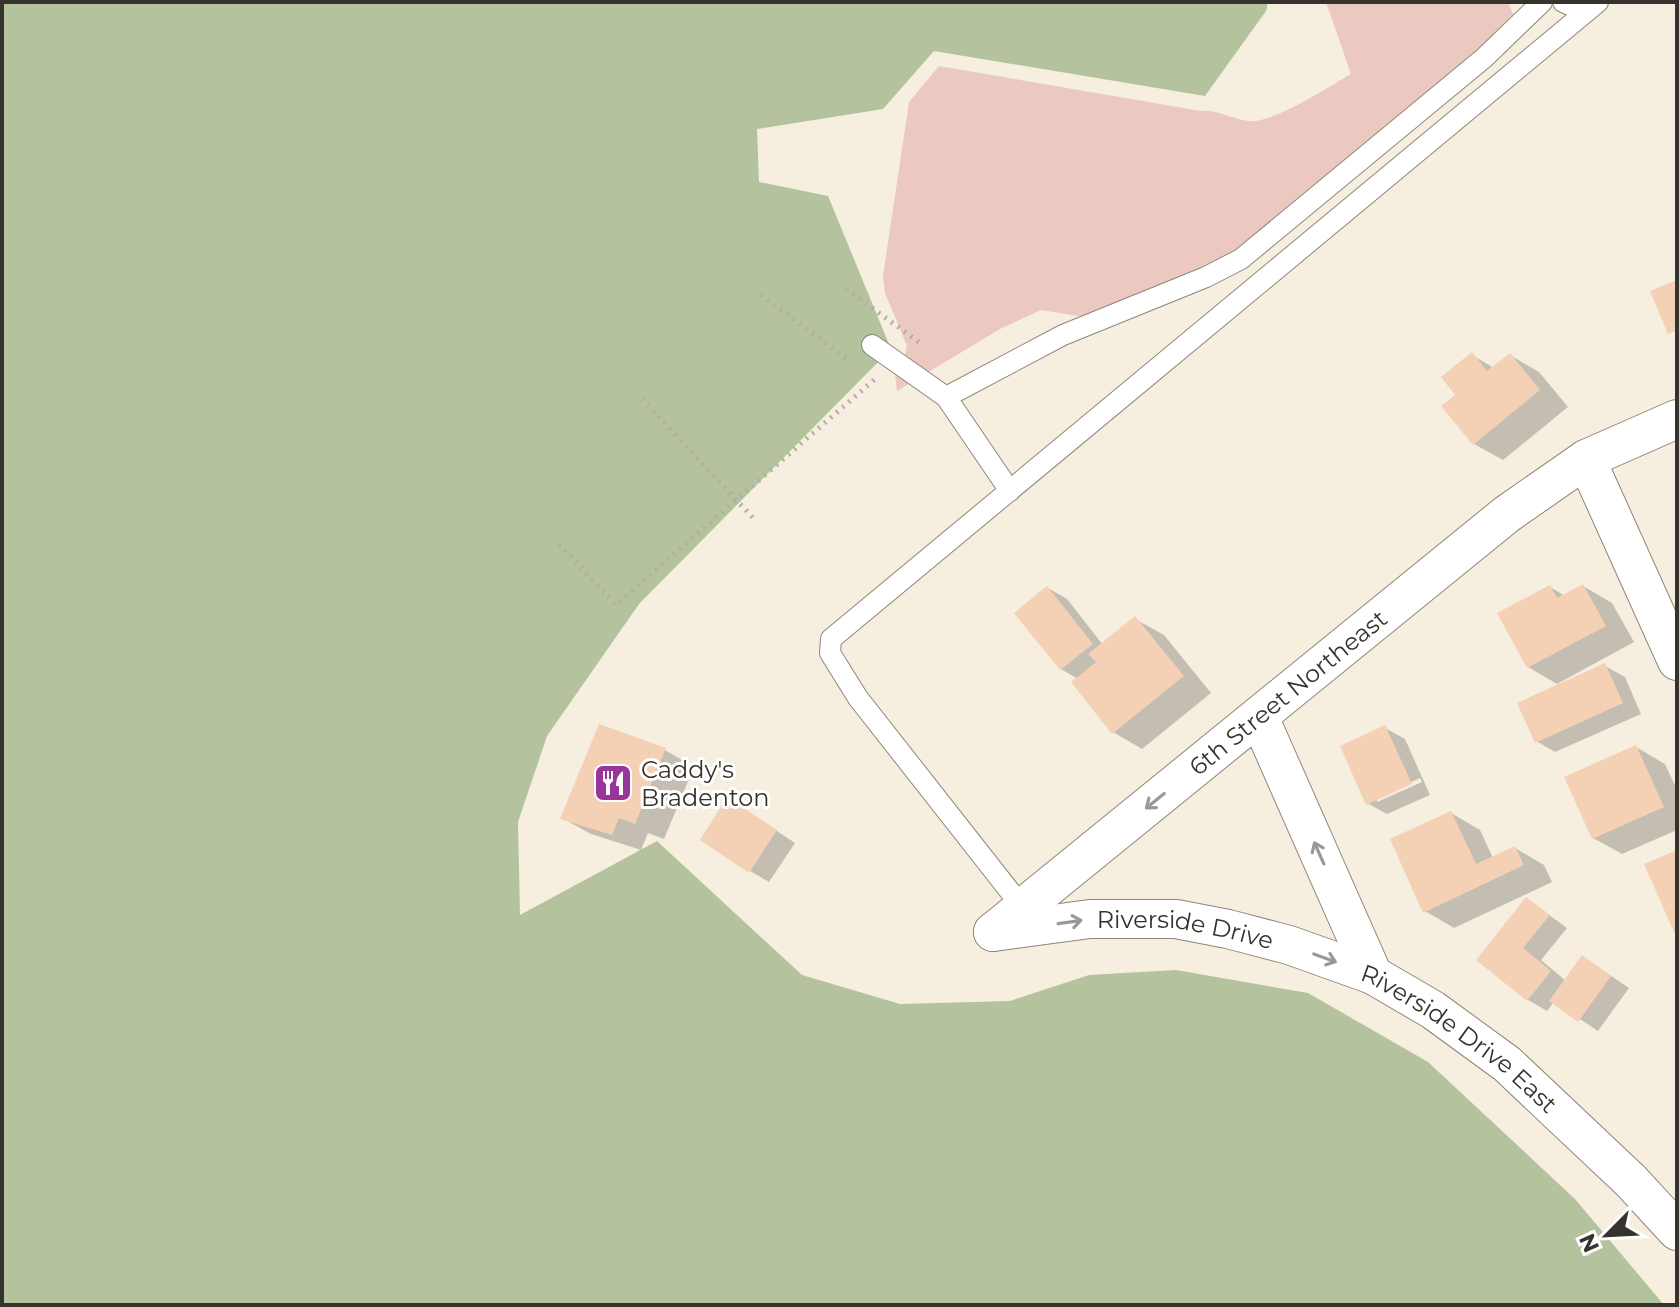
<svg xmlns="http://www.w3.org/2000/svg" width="1679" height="1307" viewBox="0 0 1679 1307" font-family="Montserrat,sans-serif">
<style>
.green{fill:#ecc9c0}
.water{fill:#b4c39e}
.shadow{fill:#0003;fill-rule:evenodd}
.building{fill:#f4d0b5}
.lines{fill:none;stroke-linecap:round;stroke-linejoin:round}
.lane-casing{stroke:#8e8679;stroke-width:22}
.street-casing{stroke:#8e8679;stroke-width:40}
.path{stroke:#b4aea2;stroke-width:5;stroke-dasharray:2 6;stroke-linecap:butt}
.lane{stroke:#fff;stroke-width:20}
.street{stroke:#fff;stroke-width:38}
.oneway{stroke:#9a9996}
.labels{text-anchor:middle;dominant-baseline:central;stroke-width:6;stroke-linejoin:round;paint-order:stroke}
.street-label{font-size:24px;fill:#36332d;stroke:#fff}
.poi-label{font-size:24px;fill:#36332d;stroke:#fff;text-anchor:start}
</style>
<rect width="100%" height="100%" fill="#f6eedf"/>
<path class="green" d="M1326 2H1508L1513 14 1466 75 1162 306 1096 319 1041 310 1000 329 897 391 894 366 905 355 907 346 885 293 883 276 909 102 939 66 1201 111C1219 109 1238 123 1256 121 1282 117 1327 88 1351 74Z"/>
<path class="water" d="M2 2H1268L1266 11 1205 96 934 51 883 109 757 129 759 182 828 196 891 349 639 604 547 736 518 822 520 915 657 841 802 975 900 1004 1010 1001 1089 975 1176 970 1308 993 1428 1062 1575 1199 1664 1305H2Z"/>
<g class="shadow">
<path d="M1472 355 1494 368 1510 355 1539 372 1568 407 1503 460 1474 444 1458 395Z"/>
<path d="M1583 586 1612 603 1634 642 1557 684 1528 667 1550 587 1565 596Z"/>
<path d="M1048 588 1067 599 1103 645 1135 619 1164 635 1211 693 1142 749 1113 732 1078 679 1061 669Z"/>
<path d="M1605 666 1625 677 1641 714 1555 752 1536 741Z"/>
<path d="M600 727 665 750 694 767 664 839 648 833 641 850 591 834 562 818Z"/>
<path d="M1385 728 1405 739 1430 795 1387 814 1367 803ZM1420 778 1422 782 1377 802V798Z"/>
<path d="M1636 747 1665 764 1677 790V830L1622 854 1593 838Z"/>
<path d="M747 811 795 843 769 882 750 871Z"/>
<path d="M1451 813 1480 830 1493 858 1515 848 1544 865 1552 882 1454 928 1425 911Z"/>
<path d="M1527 899 1567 928 1541 960 1566 981 1583 957 1629 988 1598 1031 1554 1002 1547 1011 1528 1000 1478 959Z"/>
</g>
<g class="building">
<path d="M1677 280V330L1668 334 1650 291Z"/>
<path d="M1472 352 1487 371 1510 353 1540 390 1473 445 1441 406 1455 395 1441 377Z"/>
<path d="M1583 584 1606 626 1527 668 1497 613 1550 585 1557 598Z"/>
<path d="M1047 586 1093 644 1060 670 1014 613Z"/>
<path d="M1135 616 1184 676 1112 734 1071 682 1096 662 1088 654Z"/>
<path d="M1605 663 1623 703 1535 743 1517 703Z"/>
<path d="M599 724 666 748 635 824 619 818 612 835 560 819Z"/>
<path d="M1385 725 1412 784 1366 805 1340 746Z"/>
<path d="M1636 745 1664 807 1592 839 1564 777Z"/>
<path d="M727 797 777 830 749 873 700 840Z"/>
<path d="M1451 811 1476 864 1515 846 1524 865 1423 913 1390 839Z"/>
<path d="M1677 850V939L1644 864Z"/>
<path d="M1526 897 1550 915 1523 948 1551 971 1527 1001 1476 960Z"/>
<path d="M1582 955 1611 976 1578 1022 1549 1001Z"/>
</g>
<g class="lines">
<g class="lane-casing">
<g id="lane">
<path d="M1563 2 1585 12"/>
<path d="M872 345 946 397"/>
<path d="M1010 491 946 397 1063 335 1206 277 1241 259 1484 58 1542 2"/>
<path d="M1023 908 858 698 830 653 831 639 1598 2"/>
</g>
</g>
<g class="street-casing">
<g id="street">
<path d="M1586 459 1677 661"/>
<path d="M1259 717 1373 975"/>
<path id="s1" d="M993 932 1507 514 1586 459 1677 419"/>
<path id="s2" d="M993 932 1090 919H1176L1228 929 1289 945 1373 975 1433 1010 1507 1064 1631 1181 1677 1231"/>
</g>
</g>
<g class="path">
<path d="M846 289 923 345"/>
<path d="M761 295 850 361"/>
<path d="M642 399 756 521"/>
<path d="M559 544 616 605 875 379"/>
</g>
<use href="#lane" class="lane"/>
<use href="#street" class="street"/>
</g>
<defs><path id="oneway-shaft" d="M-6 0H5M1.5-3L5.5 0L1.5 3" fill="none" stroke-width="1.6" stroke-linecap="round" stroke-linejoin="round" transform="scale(2)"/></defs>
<g class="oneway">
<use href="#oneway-shaft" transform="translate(1155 801) rotate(141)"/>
<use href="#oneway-shaft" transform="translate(1319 853) rotate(-114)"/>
<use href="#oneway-shaft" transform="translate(1070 922) rotate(-8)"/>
<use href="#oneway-shaft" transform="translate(1325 958) rotate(20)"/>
</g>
<defs>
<g id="restaurant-square" transform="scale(2)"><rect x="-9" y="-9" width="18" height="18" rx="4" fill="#993499" stroke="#fff"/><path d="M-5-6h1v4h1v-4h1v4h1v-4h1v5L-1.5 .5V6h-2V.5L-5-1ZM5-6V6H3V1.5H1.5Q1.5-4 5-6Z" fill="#fff"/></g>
</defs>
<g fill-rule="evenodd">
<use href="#restaurant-square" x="613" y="783"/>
</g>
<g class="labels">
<g class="street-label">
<text stroke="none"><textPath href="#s1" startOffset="380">6th Street Northeast</textPath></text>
<text stroke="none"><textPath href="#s2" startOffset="194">Riverside Drive</textPath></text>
<text stroke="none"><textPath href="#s2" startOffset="496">Riverside Drive East</textPath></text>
</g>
<g class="poi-label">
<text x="641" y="769">Caddy's<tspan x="641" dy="28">Bradenton</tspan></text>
</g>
</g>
<rect width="1679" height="1307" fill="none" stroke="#36332d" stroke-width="8"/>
<g transform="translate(1607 1235) rotate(246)" stroke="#ffffff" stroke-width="6" paint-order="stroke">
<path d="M0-6L14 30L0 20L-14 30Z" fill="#36332d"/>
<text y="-12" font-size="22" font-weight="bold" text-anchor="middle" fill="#36332d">N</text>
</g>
</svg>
